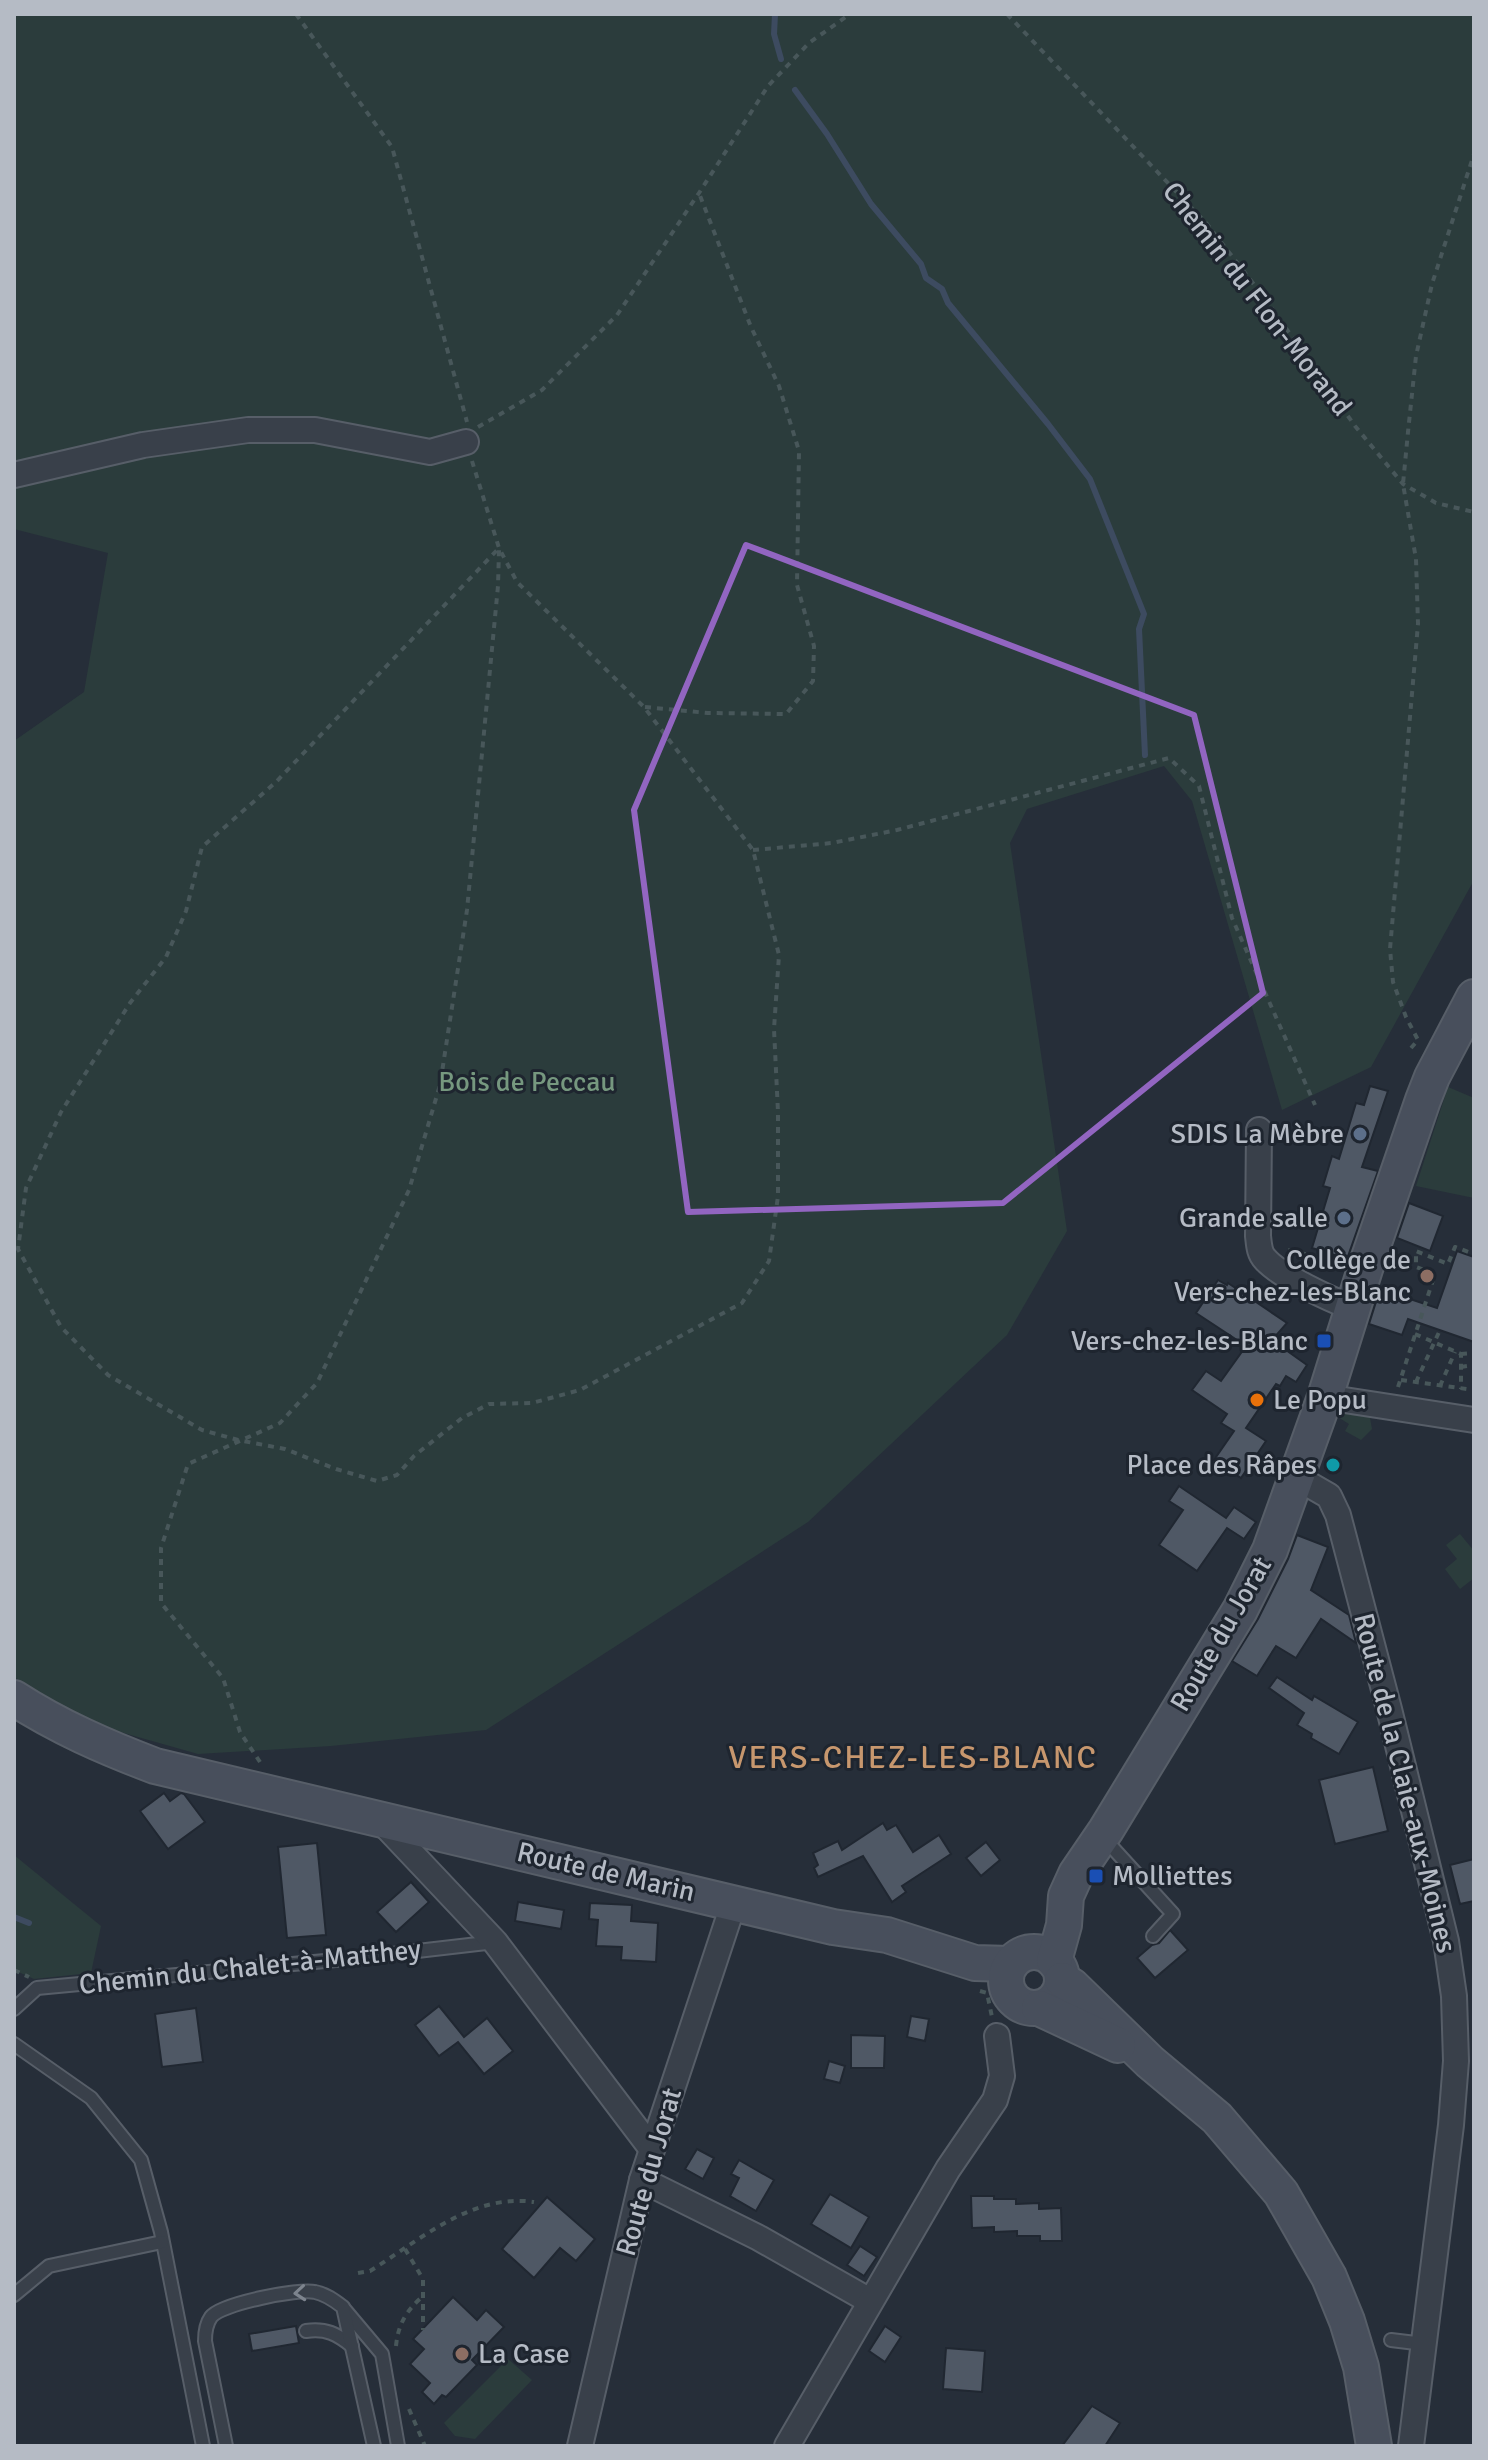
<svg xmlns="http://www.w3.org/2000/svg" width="1488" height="2460" viewBox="0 0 1488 2460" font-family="Signika,sans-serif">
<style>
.green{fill:#2b3c3c}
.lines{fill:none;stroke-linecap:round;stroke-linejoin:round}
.stream{stroke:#3d4b60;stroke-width:6}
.building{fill:#4f5865;stroke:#202731;stroke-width:2}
.lane-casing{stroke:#575e68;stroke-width:16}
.street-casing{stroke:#575e68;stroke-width:28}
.secondary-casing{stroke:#575e68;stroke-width:38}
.path{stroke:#48575a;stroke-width:4;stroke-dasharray:6 6;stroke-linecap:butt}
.lane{stroke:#39404a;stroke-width:12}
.street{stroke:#39404a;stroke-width:24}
.secondary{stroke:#484f5c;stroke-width:34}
.oneway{stroke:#7d848e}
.marked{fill:none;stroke:#9265c1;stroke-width:6;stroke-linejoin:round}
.service-dot{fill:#5c6f8a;stroke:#1e252f;stroke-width:3}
.education-dot{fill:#8d6e63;stroke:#1e252f;stroke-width:3}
.transit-dot{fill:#1a4fb4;stroke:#1e252f;stroke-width:3}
.food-dot{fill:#e8710a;stroke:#1e252f;stroke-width:3}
.culture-dot{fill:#0f9aa8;stroke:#1e252f;stroke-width:3}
.labels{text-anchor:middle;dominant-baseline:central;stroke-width:6;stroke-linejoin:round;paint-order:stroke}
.street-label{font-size:28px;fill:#b5bbc5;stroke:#1e252f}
.park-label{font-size:28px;fill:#76987f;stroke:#1e252f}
.poi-label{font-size:28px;fill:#b5bbc5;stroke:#1e252f;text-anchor:end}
.quarter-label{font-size:32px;letter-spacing:2px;fill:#c7976e;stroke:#1e252f}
</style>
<rect width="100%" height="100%" fill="#262e39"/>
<g class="green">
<path d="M14 14H1474V880L1371 1067 1282 1110 1192 801 1164 766 1027 809 1010 843 1067 1231 1007 1335 808 1522 486 1730 331 1746 198 1754 85 1722 14 1677V741L84 692 108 553 14 529Z"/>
<path d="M1448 1087 1474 1098V1198L1416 1186Z"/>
<path d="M1332 1410 1369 1412 1372 1429 1361 1440 1345 1431 1349 1424 1330 1412Z"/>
<path d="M1460 1534 1474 1551V1578L1460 1589 1445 1569 1457 1559 1446 1545Z"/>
<path d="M14 1855 101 1926 91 1973 34 1979 14 1970Z"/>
<path d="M508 2359 532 2380 475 2439 455 2436 444 2423Z"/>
</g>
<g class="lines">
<g class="stream">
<path d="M775 14 774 34 781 59"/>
<path d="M795 90 827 134 871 204 921 264 926 278 942 289 948 303 1048 424 1090 479 1144 614 1139 629 1145 755"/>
<path d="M14 1917 29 1923"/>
</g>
</g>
<g class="building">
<path d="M1370 1086 1388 1091 1362 1167 1378 1171 1347 1259 1312 1248 1330 1188 1323 1186 1332 1156 1339 1159 1356 1103 1364 1105Z"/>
<path d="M1409 1203 1443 1216 1430 1251 1397 1238Z"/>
<path d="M1457 1251 1474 1257V1342L1408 1319 1402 1335 1369 1324 1380 1289 1437 1308Z"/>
<path d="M1218 1280 1227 1285 1228 1283 1287 1323 1272 1340 1307 1365 1296 1382 1286 1376 1280 1386 1276 1384 1246 1428 1266 1441 1241 1478 1214 1460 1234 1431 1221 1423 1227 1414 1192 1390 1206 1371 1221 1381 1246 1346 1196 1313Z"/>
<path d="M1179 1486 1226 1518 1234 1507 1256 1522 1244 1539 1227 1528 1197 1571 1159 1545 1183 1510 1169 1501Z"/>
<path d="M1297 1535 1328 1547 1311 1590 1349 1615 1356 1643 1321 1619 1296 1658 1276 1646 1257 1676 1232 1661 1258 1619 1288 1559Z"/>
<path d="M1277 1677 1312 1700 1314 1696 1358 1722 1339 1754 1311 1738 1312 1734 1297 1725 1304 1713 1269 1688Z"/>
<path d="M1373 1767 1388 1831 1335 1844 1319 1780Z"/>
<path d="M164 1793 170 1801 181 1793 184 1794 205 1822 168 1849 140 1811Z"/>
<path d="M883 1823 887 1830 896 1825 913 1852 939 1835 951 1854 902 1886 906 1892 892 1902 863 1856 818 1877 814 1868 818 1865 813 1853 838 1841 842 1850Z"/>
<path d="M986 1842 1000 1860 981 1876 966 1858Z"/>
<path d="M317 1843 326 1935 287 1938 278 1847Z"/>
<path d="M1474 1859V1901L1460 1904 1450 1865Z"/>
<path d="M411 1882 429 1902 396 1932 377 1912Z"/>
<path d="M518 1902 564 1910 561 1929 515 1921Z"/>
<path d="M590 1903 632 1905 631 1921 658 1923 656 1962 621 1960 622 1947 596 1946 598 1920 589 1919Z"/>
<path d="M1170 1930 1188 1950 1155 1978 1137 1958 1152 1945 1159 1943Z"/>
<path d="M439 2006 464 2037 487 2018 513 2051 484 2074 458 2042 439 2056 415 2025Z"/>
<path d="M196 2008 203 2062 162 2067 155 2014Z"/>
<path d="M911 2016 929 2019 925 2041 907 2037Z"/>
<path d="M851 2035 885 2036 884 2068H851Z"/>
<path d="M829 2061 845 2066 840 2083 824 2079Z"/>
<path d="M697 2149 714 2158 703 2179 685 2169Z"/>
<path d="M739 2160 774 2180 756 2211 730 2196 739 2178 731 2174Z"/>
<path d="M830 2194 869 2217 851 2248 811 2224Z"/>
<path d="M971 2196H994V2199H1016V2204L1039 2203V2209L1061 2208 1062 2241H1040V2236H1017V2231L994 2232V2227L972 2228Z"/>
<path d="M547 2197 595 2239 576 2261 560 2248 534 2278 502 2249Z"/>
<path d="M860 2246 877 2257 864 2276 847 2265Z"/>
<path d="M453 2297 477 2320 486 2310 504 2327 472 2360 477 2365 446 2397 442 2395 434 2404 422 2392 430 2383 410 2364 424 2349 413 2339Z"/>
<path d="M296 2326 299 2343 252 2351 249 2334Z"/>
<path d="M885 2326 901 2337 885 2362 869 2351Z"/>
<path d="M946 2348 985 2351 982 2392 943 2389Z"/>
<path d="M1092 2406 1120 2423 1105 2446H1062Z"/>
</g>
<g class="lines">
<g class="lane-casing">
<g id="lane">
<path d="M1108 1837 1111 1846 1173 1914 1153 1936"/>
<path d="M14 2009 37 1988 357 1958 495 1942"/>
<path d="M14 2044 91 2098 141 2160 161 2232 203 2446"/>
<path d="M14 2295 49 2266 162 2242"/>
<path d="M345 2310 382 2354 398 2446"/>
<path d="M306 2331C326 2328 337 2334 352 2346"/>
<path d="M1391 2340 1424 2344"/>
<path d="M226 2446 205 2341C205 2333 206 2324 211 2317 220 2304 299 2288 315 2292 326 2294 335 2301 343 2307L374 2446"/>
</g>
</g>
<g class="street-casing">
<g id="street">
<path d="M14 475 143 445 248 430H315L430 452 466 442"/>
<path d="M1259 1130 1258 1236C1259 1244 1259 1253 1265 1259 1279 1276 1332 1300 1353 1308"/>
<path d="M1325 1397 1474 1420"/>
<path d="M1296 1477 1329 1496 1338 1515 1389 1709 1446 1941 1454 1996 1456 2061 1451 2125 1411 2446"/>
<path d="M379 1819 495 1942 651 2148"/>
<path d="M642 2180 759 2238 870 2301"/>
<path d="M580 2446 642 2180 734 1902"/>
<path d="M787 2446 948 2169 995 2100 1002 2076 997 2036"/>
</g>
</g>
<g class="secondary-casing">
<g id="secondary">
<path d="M14 1698C59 1727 105 1747 155 1766L833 1927 887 1935 975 1963 1010 1964"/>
<circle cx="1034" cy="1980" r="28"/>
<path d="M1054 1961 1064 1925 1066 1896 1076 1874 1106 1830 1240 1610 1270 1550 1325 1397 1365 1269 1423 1100 1432 1077 1474 997"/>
<path d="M1062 1980 1072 1986 1150 2062 1217 2118 1281 2193 1329 2277 1347 2321 1361 2367 1374 2446"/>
<path d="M1039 2008 1118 2045"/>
</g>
</g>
<g class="path">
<path d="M296 14 392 147 467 422"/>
<path d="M1007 14 1207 224 1266 300 1355 426 1403 484 1436 503 1474 512"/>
<path d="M478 427 542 390 617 315 699 193 768 86 809 43 850 14"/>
<path d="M472 461 499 548 517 582 644 707 753 850 779 955 774 1029 778 1112V1196L769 1261 742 1303 580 1390 532 1403 489 1404 462 1418 414 1456 397 1475 377 1481 336 1469 285 1449 238 1440 202 1430 108 1375 61 1327 18 1249 26 1188 61 1112 130 1003 166 957 186 911 202 847 276 782 499 548"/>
<path d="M645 707 708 713 786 714 813 681 814 646 797 585 799 451 779 386 751 327 699 193"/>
<path d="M753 850 832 843 897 830 1169 758 1199 786 1232 918 1315 1105"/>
<path d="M1411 1048 1418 1040 1406 1017 1393 982 1390 949 1418 624 1416 559 1403 484 1408 432 1416 356 1432 284 1474 154"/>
<path d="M1288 1250 1342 1263"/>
<path d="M1415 1334 1461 1354V1389"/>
<path d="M1461 1354 1474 1353"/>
<path d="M1461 1367 1474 1365"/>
<path d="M1401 1380 1474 1390"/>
<path d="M1416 1382 1440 1330"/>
<path d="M1440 1386 1455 1352"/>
<path d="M1398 1387 1435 1274 1416 1267V1251L1448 1264 1455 1247 1474 1254"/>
<path d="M260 1762 240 1732 223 1678 161 1603V1548L188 1464 280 1423 317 1383 409 1190 440 1085 467 910 498 586 499 550"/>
<path d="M14 1970 29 1977"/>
<path d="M980 1991 987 1993 992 2017"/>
<path d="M405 2249 423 2279V2330"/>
<path d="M358 2273 370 2271C420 2240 472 2193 534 2202"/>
<path d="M396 2346C398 2325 406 2311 422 2297"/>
<path d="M409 2409 425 2446"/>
</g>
<use href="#lane" class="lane"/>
<use href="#street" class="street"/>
<use href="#secondary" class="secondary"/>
</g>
<defs><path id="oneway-chevron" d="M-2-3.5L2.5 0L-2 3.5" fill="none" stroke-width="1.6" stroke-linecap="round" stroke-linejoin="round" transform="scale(2)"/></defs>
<use class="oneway" href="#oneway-chevron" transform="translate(300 2293) rotate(175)"/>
<path class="marked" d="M746 545 1194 715 1263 993 1003 1203 688 1212 634 810Z"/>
<g class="service-dot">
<circle cx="1360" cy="1134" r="8"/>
<circle cx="1344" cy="1218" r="8"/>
</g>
<g class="education-dot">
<circle cx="1427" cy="1276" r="8"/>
<circle cx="462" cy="2354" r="8"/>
</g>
<g class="transit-dot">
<rect x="1316" y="1333" width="16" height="16" rx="4"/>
<rect x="1088" y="1868" width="16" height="16" rx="4"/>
</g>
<circle class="food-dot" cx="1257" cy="1400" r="8"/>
<circle class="culture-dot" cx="1333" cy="1465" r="8"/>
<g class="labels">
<g class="street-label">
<text transform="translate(1257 299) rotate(52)">Chemin du Flon-Morand</text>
<text transform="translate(1221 1634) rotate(-60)">Route du Jorat</text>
<text transform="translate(1405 1783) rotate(76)">Route de la Claie-aux-Moines</text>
<text transform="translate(606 1872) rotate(13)">Route de Marin</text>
<text transform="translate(250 1967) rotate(-6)">Chemin du Chalet-à-Matthey</text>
<text transform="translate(649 2172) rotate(-74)">Route du Jorat</text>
</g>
<g class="park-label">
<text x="527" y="1082">Bois de Peccau</text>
</g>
<g class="poi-label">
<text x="1344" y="1134">SDIS La Mèbre</text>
<text x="1328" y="1218">Grande salle</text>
<text x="1411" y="1260">Collège de<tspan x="1411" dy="32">Vers-chez-les-Blanc</tspan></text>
<text x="1308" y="1341">Vers-chez-les-Blanc</text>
<text x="1273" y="1400" text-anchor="start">Le Popu</text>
<text x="1317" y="1465">Place des Râpes</text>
<text x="1112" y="1876" text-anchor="start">Molliettes</text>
<text x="478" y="2354" text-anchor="start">La Case</text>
</g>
<g class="quarter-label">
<text x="913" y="1757">VERS-CHEZ-LES-BLANC</text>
</g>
</g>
<rect width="1488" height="2460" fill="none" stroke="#b5bbc5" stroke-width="32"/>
</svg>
